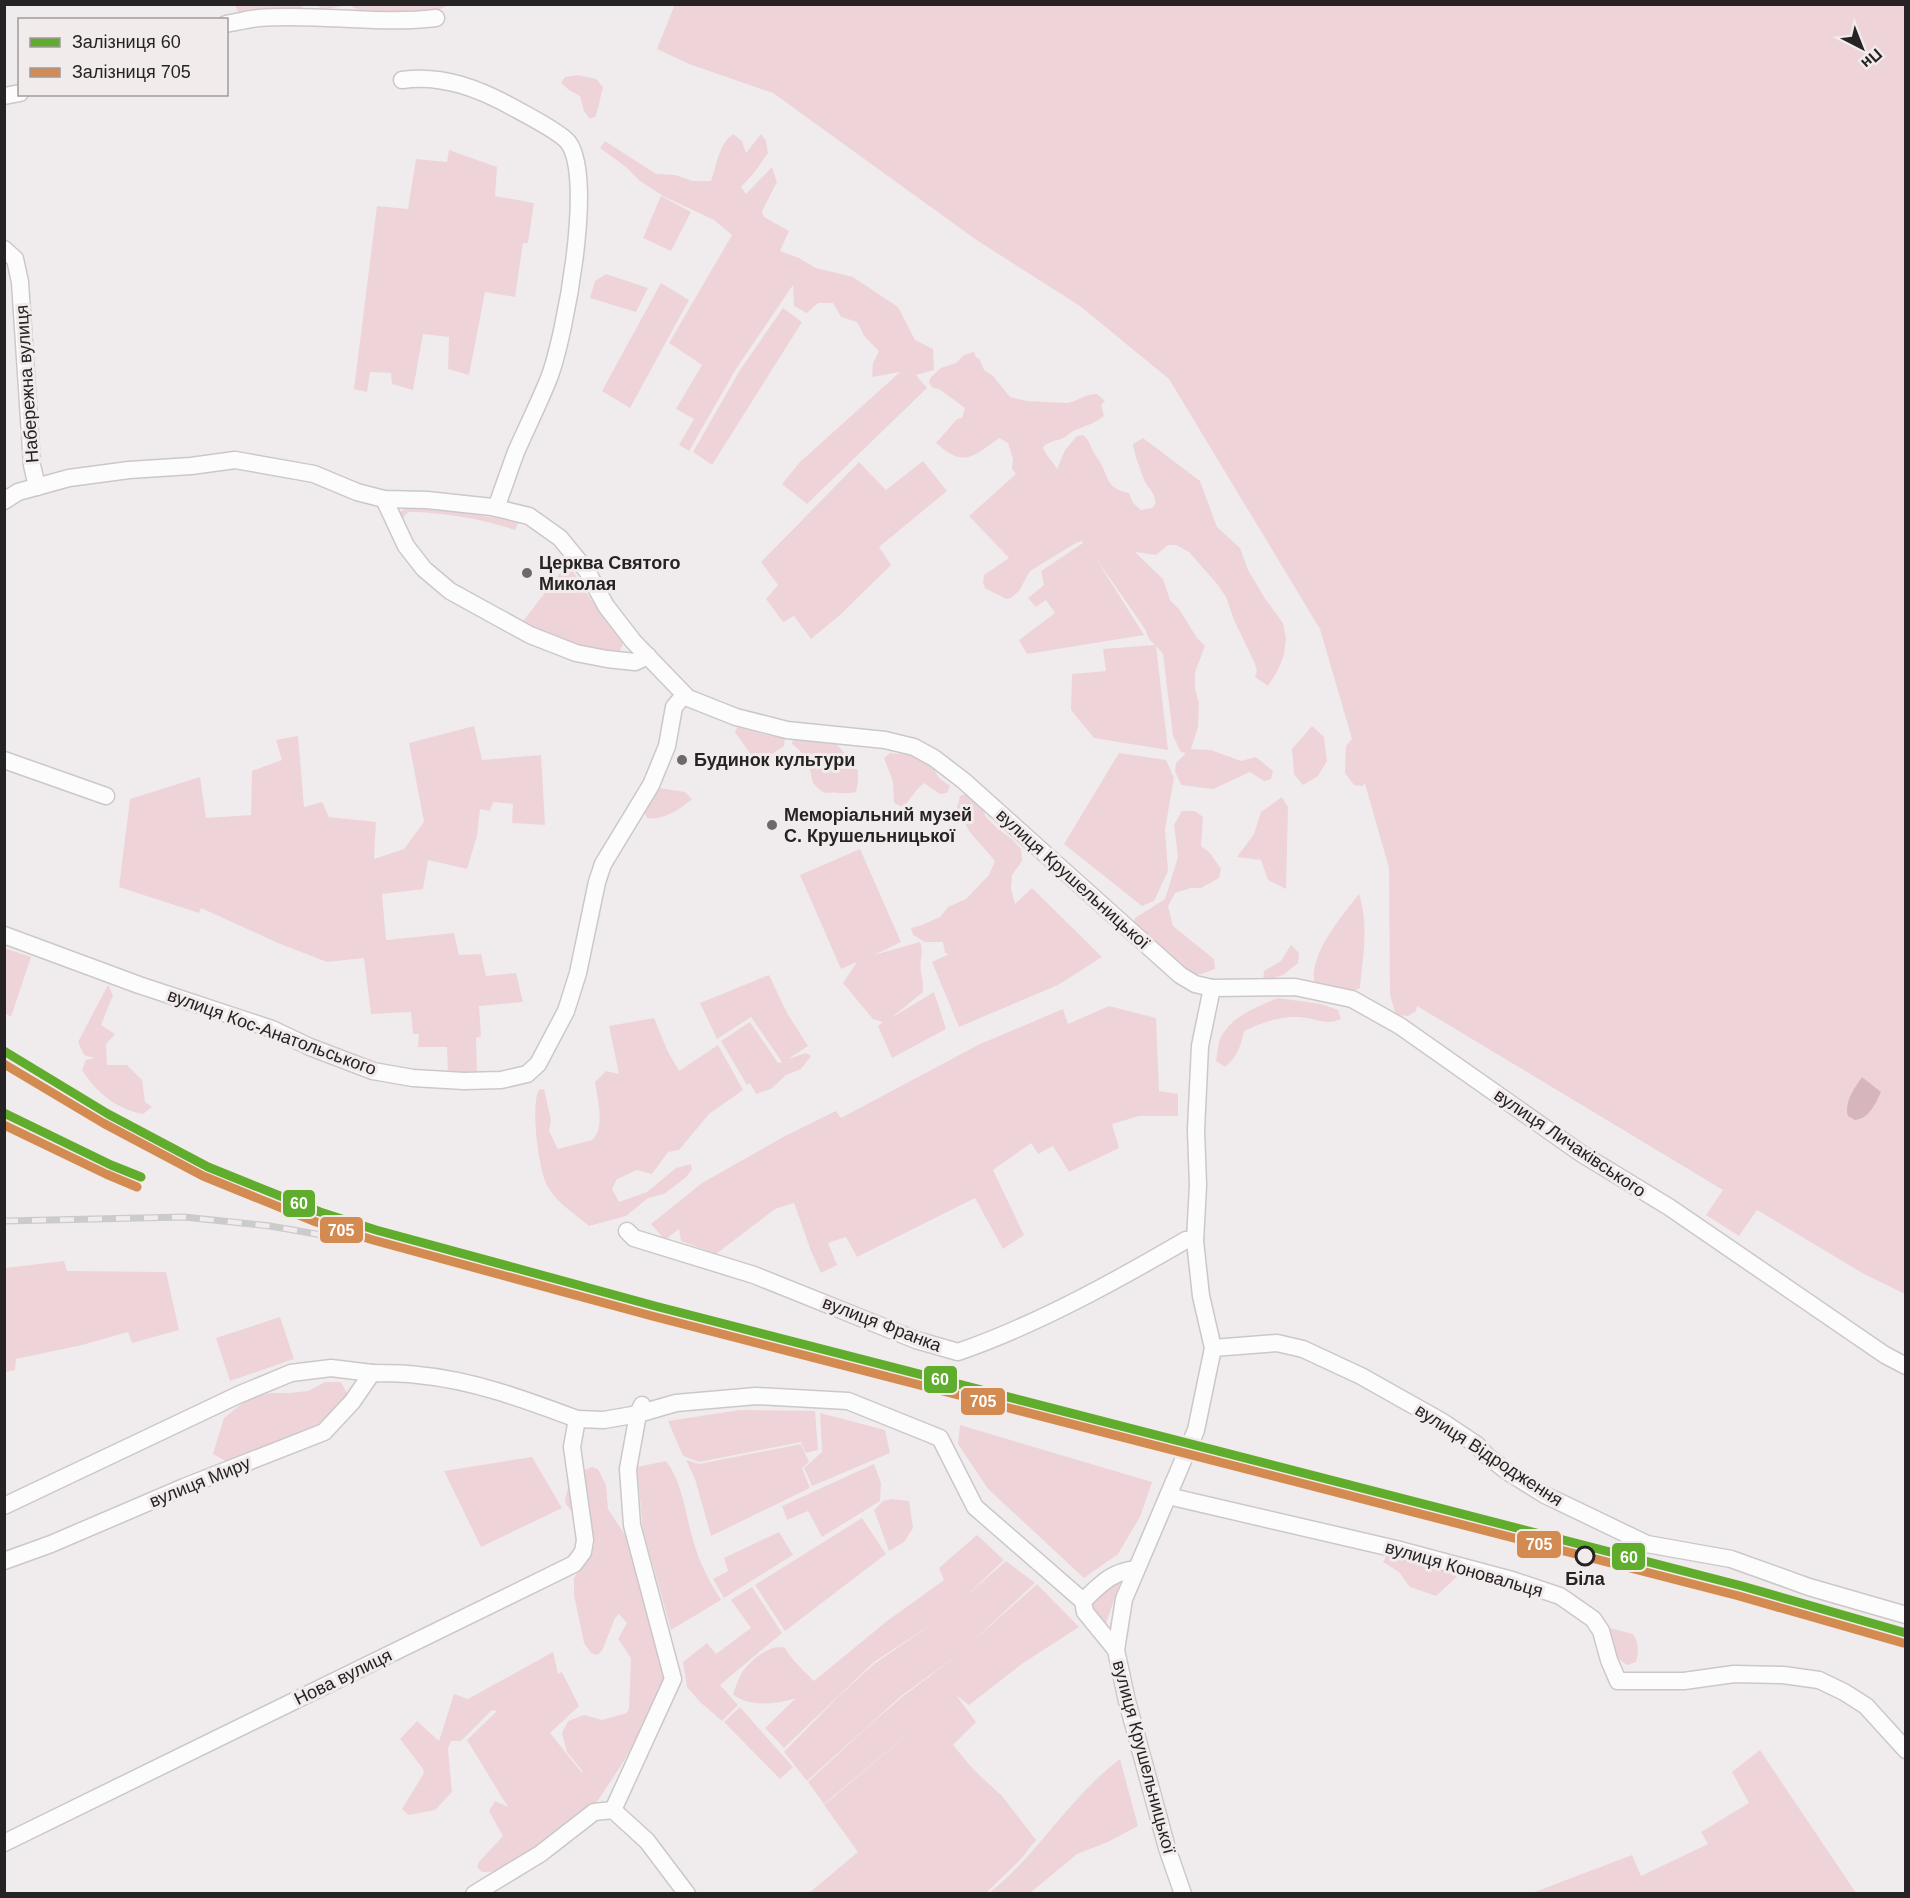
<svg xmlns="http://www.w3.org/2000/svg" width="1910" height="1898" viewBox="0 0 1910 1898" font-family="Arial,sans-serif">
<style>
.green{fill:#eed4d9}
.water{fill:#d7b5bc}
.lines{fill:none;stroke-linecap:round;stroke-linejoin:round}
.street-casing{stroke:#ccc8c9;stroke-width:19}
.street{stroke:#fdfcfc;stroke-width:16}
.rail-casing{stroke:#cccbcb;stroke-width:7}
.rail{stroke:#f1ebec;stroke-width:4.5;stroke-dasharray:14;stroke-linecap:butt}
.rail-1-casing{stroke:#f1ebec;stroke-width:14}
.rail-2-casing{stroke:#f1ebec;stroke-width:14}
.rail-1{stroke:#60ac2d;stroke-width:9}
.rail-2{stroke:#d48b51;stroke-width:9}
.poi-dot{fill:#6d696a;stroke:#f1ebec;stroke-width:2}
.stop-dot{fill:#f1ebec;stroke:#262324;stroke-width:3}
.labels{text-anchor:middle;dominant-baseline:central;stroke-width:6;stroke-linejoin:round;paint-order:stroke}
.street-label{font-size:18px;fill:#262324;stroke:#f1ebec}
.poi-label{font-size:18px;font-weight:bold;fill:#262324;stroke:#f1ebec;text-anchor:start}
.stop-label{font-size:18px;font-weight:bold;fill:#262324;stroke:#f1ebec}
.line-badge{stroke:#f1ebec;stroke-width:2}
.badge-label{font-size:16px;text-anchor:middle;font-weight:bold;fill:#fff}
</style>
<rect width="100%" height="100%" fill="#f0eced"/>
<g class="green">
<path d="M675 4 1905 5V1294L1864 1274 1757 1210 1739 1236 1706 1215 1723 1190 1417 1006 1416 1011 1408 1016 1396 1015 1390 995 1389 868 1365 784 1362 786 1354 785 1345 773 1346 746 1352 739 1320 629 1169 379 1080 306 975 239 773 93 689 64 657 49Z"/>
<path d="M235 5H303L301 10 293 8 257 16 238 12Z"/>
<path d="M318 5H449L436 11 368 14 348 5 321 10Z"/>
<path d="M578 75 596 79 603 87 596 116 590 119 584 111 580 96 569 90 561 83 565 77Z"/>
<path d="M733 134 742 141 746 153 761 134 766 141 768 153 754 173 741 187 746 194 772 167 777 182 762 211 764 217 789 231 780 251 799 258 816 268 853 277 898 307 915 340 933 349 934 370 916 375 927 388 807 504 782 484 800 462 900 372 872 377 873 363 879 351 865 337 857 322 841 317 833 303H818L807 313 794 306 793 285 736 369 689 451 679 445 694 419 676 409 702 365 669 343 732 235 714 220 663 196 640 181 626 167 600 148 605 141 656 174 675 175 693 181H711C717 165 718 145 733 134Z"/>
<path d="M449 150 497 167 495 196 534 203 528 243H523L515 297 485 292 469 375 448 369 449 337 423 334 413 390 392 384 391 373 370 372 367 392 354 389 377 206 408 209 416 159 447 162Z"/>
<path d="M661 196 691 212 671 251 643 238Z"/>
<path d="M606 274 648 288 636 312 590 298 595 281Z"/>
<path d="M661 283 689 300 630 408 602 391Z"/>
<path d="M783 308 802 322 712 465 693 452 740 370Z"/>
<path d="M974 352 976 357 980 360 984 370 993 376 1010 397 1027 401 1067 403C1079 401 1084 394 1097 394L1105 401 1101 405 1104 416C1094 424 1084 426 1073 431 1069 434 1065 437 1061 439 1054 441 1048 442 1043 447 1045 455 1053 461 1057 469L1065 450 1077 436 1083 435C1089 439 1090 445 1093 451 1095 456 1099 459 1101 464 1110 481 1107 488 1129 493L1133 503 1141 510 1152 508C1155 504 1156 504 1155 499 1154 493 1148 487 1145 482 1142 474 1133 451 1133 444L1143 438 1200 481 1217 527 1240 548 1248 570 1264 597 1283 623 1286 638 1284 655 1278 670 1268 686 1255 677 1257 671 1255 664 1234 620 1226 597 1217 584 1189 552 1176 545H1168L1156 555 1135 552 1163 579 1170 600 1179 609 1197 638 1205 646 1195 672V688L1199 704 1198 727 1191 749 1211 750 1241 761 1256 757 1273 771 1271 779 1264 781 1250 772 1213 789 1181 785 1175 771 1176 763 1186 753 1181 752 1173 736 1163 654 1156 646 1168 750 1094 738 1071 710 1072 674 1106 671 1103 649 1155 645 1149 639 1145 629 1095 557 1144 635 1027 654 1019 640 1055 613 1046 600 1036 607 1028 598 1044 585 1041 571 1083 543 1081 541 1076 543 1030 571 1019 591 1011 598 1006 599 985 588 983 583 984 575 1009 558 969 516 1016 474 1012 469 1013 459 1008 443 999 438C973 457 964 468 936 443L957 419 962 418 965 408 939 389 933 388 929 383 930 378 941 368 956 363 964 355Z"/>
<path d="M923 461 947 491 879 547 891 565 840 615 811 639 794 616 783 622 766 599 778 585 761 562 859 462 886 490Z"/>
<path d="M407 508C444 510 482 514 518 523L515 530C483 519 450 514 416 512H409L404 516 402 529 431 567 448 582 475 597 473 601C441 581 413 558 397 523L401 511Z"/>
<path d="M568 563 587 594 621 639 623 645 617 655 592 653 520 625Z"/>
<path d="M474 726 482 760 541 755 545 825 512 823 513 804 493 802 490 811 480 809 477 836 467 869 428 860 423 889 382 894 386 940 454 933 459 955 481 954 486 976 516 973 523 1002 479 1006 481 1036 476 1038 477 1075H448L447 1047H418L419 1034H413L411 1012 371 1014 364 958 327 962 278 943 201 908 199 913 119 887 130 799 200 777 206 818 251 815 252 771 282 760 276 740 298 736 304 807 322 802 329 817 376 822 374 859 404 849 424 822 409 743Z"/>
<path d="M1312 726 1324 737 1327 761 1318 776 1303 785 1294 774 1292 749Z"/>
<path d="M737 727 766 735 785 738 784 746 763 760 754 759 735 732Z"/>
<path d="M793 739 833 740 845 754 846 765 858 770V781L856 792C845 795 836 791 825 793 808 783 814 779 808 764 805 755 799 749 792 744Z"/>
<path d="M909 752 932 766 939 778 950 786 947 793 940 794 924 783C915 790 911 799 903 807L894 803 893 782 884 758 890 753 898 754Z"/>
<path d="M1119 753 1166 760 1174 778 1165 829 1168 871 1154 901 1142 906 1064 844Z"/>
<path d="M659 788 685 792 692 799C681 809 662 821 647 818L643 808Z"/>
<path d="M970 792 980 803 986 817 998 829 1012 839 1021 849 1022 861 1012 875 1011 888 1015 904 1032 888 1102 957 1058 985 959 1027 932 962 949 954 945 953 943 942H925L913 935 911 928 922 925 940 917 948 907 966 899 989 875 995 861 969 831 957 808 960 796Z"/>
<path d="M1282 797 1288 807 1286 889 1268 880 1261 860 1237 857 1254 834 1261 812Z"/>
<path d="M1182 811H1195L1203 817 1201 846 1210 853 1221 869 1219 878 1201 888H1191L1175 893 1168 906 1173 926 1214 959 1215 969C1209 971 1203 975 1197 974 1173 971 1146 941 1134 922L1135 918 1165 899 1178 857 1174 825Z"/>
<path d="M860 849 901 942 874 955 920 942C924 952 919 961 921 972 923 979 923 985 923 992L891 1018 934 992 946 1029 892 1058 878 1026 883 1022 873 1019 843 983 857 962 841 969 800 875Z"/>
<path d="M1359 894C1369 926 1363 955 1360 988L1351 992 1315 985C1307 956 1342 916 1359 894Z"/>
<path d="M1291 945 1299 953 1298 963 1283 975 1263 981 1264 971 1281 961Z"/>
<path d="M4 948 31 957 11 1017 5 1013Z"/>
<path d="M769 975 787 1013 808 1046 788 1059 806 1053 811 1056 801 1069 786 1075 771 1089 756 1094 750 1083 747 1085 721 1041 750 1022 778 1063 782 1062 751 1017 717 1039 700 1003Z"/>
<path d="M108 985 113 995 101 1025 115 1034 106 1044 107 1065H127L142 1080 145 1102 152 1107 143 1114C116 1109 97 1093 82 1070L86 1060 95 1058 84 1055 78 1042Z"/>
<path d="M1278 998 1321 1004 1338 1010 1341 1019C1327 1026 1315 1018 1299 1017 1280 1016 1261 1023 1244 1031 1241 1046 1237 1057 1225 1067L1216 1061C1217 1055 1218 1048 1219 1042 1227 1018 1256 1007 1278 998Z"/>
<path d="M1109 1006 1156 1018 1159 1091 1178 1094V1116H1139L1112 1124 1119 1148 1069 1172 1053 1146 1038 1154 1031 1143 993 1170 1024 1235 1003 1249 975 1198 857 1257 846 1237 828 1243 837 1265 821 1273 811 1251 794 1203 775 1209 716 1254 681 1241 679 1229 665 1240 651 1224 702 1183 787 1135 836 1111 841 1118 978 1045 1063 1009 1068 1024Z"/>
<path d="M654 1018 667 1050 679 1071 718 1045 743 1090 709 1114 679 1150 668 1152 652 1174 637 1170 617 1179 612 1189 619 1202 647 1192 676 1168 691 1164 692 1170 685 1178 664 1194 648 1198 626 1216 589 1226C575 1214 557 1203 548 1187 539 1173 530 1104 539 1090L544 1089 551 1120 549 1131 558 1149 592 1140C606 1128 597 1098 595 1082L606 1071 619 1074 609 1026Z"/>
<path d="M64 1261 67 1271 166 1272 179 1330 132 1343 128 1332 82 1345 16 1359 15 1370 5 1372V1268Z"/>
<path d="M280 1317 294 1359 230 1381 216 1338Z"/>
<path d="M325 1382H341L348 1395 340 1411 326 1417 303 1438 231 1464 213 1454 224 1418 249 1398 270 1393H290L308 1391Z"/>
<path d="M740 1410 815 1411 818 1450 806 1453 801 1442 699 1462 683 1456 668 1421Z"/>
<path d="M820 1413 885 1430 890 1453 812 1486 804 1468 822 1452Z"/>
<path d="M960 1425 1152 1482 1140 1517 1118 1554 1084 1578 988 1489 958 1444Z"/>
<path d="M801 1444 809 1462 802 1468 810 1488 711 1536 695 1479 686 1460 699 1464Z"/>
<path d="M532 1457 562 1508 481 1547 444 1471Z"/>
<path d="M666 1461C683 1483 685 1513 693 1540 699 1562 709 1581 721 1600L671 1630 643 1530 637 1467Z"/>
<path d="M874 1464 881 1483 880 1501 822 1537 808 1511 787 1520 782 1506Z"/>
<path d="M592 1467 598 1469 606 1485 608 1509 629 1541 631 1556 646 1578 642 1589 643 1597 668 1678 624 1761 599 1799 567 1832 531 1849 507 1871 482 1872 477 1867 479 1862 503 1836 489 1811 495 1801 508 1807 467 1740 497 1711 492 1710 461 1741H451L448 1749 452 1792 435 1810 409 1815 402 1809 424 1773 423 1769 400 1739 417 1721 439 1741 454 1694 468 1699 553 1652 558 1674 562 1672 579 1706 550 1733 582 1773 583 1772 567 1752 562 1733 568 1721 584 1715 602 1720 627 1713 629 1708 631 1658 618 1639 627 1623 619 1614 615 1618 602 1651 597 1655 591 1653 584 1643 574 1595V1578L595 1544 566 1504 565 1499 572 1475Z"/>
<path d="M892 1499 909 1501 913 1528 904 1542 889 1551 874 1510 883 1501Z"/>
<path d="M862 1518 886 1554 785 1631 755 1585Z"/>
<path d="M779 1532 793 1555 724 1598 713 1579 728 1571 724 1558Z"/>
<path d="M977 1535 1004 1560 965 1597 1006 1561 1035 1583 970 1644 1037 1584 1079 1627 1023 1663 969 1705 956 1695 976 1722 953 1745 974 1770 1002 1796 1036 1840 1020 1860 986 1893H809L858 1852 824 1805 928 1717 824 1804 808 1782 865 1729 902 1697 959 1654 901 1696 807 1781 784 1752 838 1697 874 1664 935 1622 874 1662 784 1748 765 1728 796 1698C779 1704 748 1708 733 1694 736 1686 739 1677 743 1671 752 1660 770 1643 785 1648 791 1659 805 1672 814 1681L887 1621 944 1580 939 1568Z"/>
<path d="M1388 1553 1461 1573 1436 1596 1410 1587 1399 1572 1383 1562Z"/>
<path d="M1118 1583H1120L1105 1626 1095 1619 1092 1605 1097 1598Z"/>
<path d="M752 1587 782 1633 720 1685 738 1705 722 1721 700 1702 687 1687 683 1662 707 1643 716 1654 751 1628 731 1600Z"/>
<path d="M1610 1628 1633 1634C1639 1644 1639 1651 1636 1662L1628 1665C1614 1659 1611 1643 1605 1630Z"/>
<path d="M740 1707 793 1767 780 1779 724 1722Z"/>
<path d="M1760 1750 1856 1893H1532L1632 1855 1641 1876 1708 1844 1701 1832 1749 1803 1732 1772Z"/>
<path d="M1120 1759 1138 1826 1108 1842 1077 1854 1030 1893H989C1038 1855 1069 1797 1120 1759Z"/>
</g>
<path class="water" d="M1862 1077 1881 1092C1875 1104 1870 1118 1855 1120L1848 1116C1844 1102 1854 1089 1862 1077Z"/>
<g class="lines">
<g class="street-casing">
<g id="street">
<path d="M226 24C237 22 248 19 259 18 318 13 377 25 436 18"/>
<path d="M402 80C442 74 480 89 514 108 527 115 560 132 568 142 595 177 565 336 549 378 539 403 527 427 516 452 509 471 503 489 496 508"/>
<path d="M4 96 20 93"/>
<path d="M4 249 15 259 20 282 32 465 37 487"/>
<path d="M384 499 406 546 424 569 450 591 530 635 576 653 607 659 635 662 648 656"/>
<path d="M4 501 18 492 69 478 129 470 191 466 235 460 314 474 357 492 384 499 427 500 492 507 529 516 560 538 587 571 606 606 633 641 688 698 736 717 787 730 885 740 914 747 934 758 964 781 1180 975 1195 984 1212 988 1295 987 1352 999 1400 1026 1582 1154 1669 1207 1885 1355 1906 1366"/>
<path d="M4 760 106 796"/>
<path d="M4 935 139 985 272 1029 310 1047 373 1071 413 1078 464 1081 501 1080 527 1074 538 1064 566 1011 578 973 597 882 603 864 651 785 667 746 674 707 684 695"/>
<path d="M627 1231 634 1238 647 1242 754 1275 916 1340 958 1352C1036 1325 1114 1282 1186 1240L1195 1241"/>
<path d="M1213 1348 1277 1343 1303 1349 1361 1376 1441 1421 1477 1445 1487 1456 1508 1472 1545 1495 1647 1544 1731 1559 1809 1587 1906 1615"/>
<path d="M577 1419 604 1420 638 1414 676 1403 756 1396 848 1401 940 1438 975 1507 1083 1601 1085 1612 1116 1650"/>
<path d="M1168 1496 1396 1549 1512 1580 1560 1596 1593 1619 1601 1631 1609 1660 1618 1681H1684L1734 1674 1783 1675 1819 1680 1844 1692 1866 1706 1906 1750"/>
<path d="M4 1506 238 1395 291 1373 331 1368 372 1373"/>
<path d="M4 1561 51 1544 184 1487 324 1432 352 1402 372 1373C387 1373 403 1373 418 1375 473 1380 526 1400 577 1419L572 1447 585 1540 583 1552 574 1564 4 1843"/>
<path d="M1083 1601C1101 1584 1111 1572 1136 1569"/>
<path d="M613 1810 647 1841 687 1894"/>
<path d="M474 1894 540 1854 594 1812 613 1810 673 1679 632 1525 628 1469 638 1414 642 1405"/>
<path d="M1183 1894 1167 1848 1127 1701 1116 1650 1124 1599 1196 1430 1213 1348 1201 1296 1195 1241 1198 1185 1196 1130 1200 1046 1212 988"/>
</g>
</g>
<use href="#street" class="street"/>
<g class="rail-casing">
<path id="rail" d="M4 1221 184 1217 270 1226 345 1239"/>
</g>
<use href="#rail" class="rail"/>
<g class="rail-1-casing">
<g id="rail-1">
<path d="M4 1051 108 1114 208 1167 320 1212 376 1230 655 1306 1742 1586 1906 1633"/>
<path d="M4 1113 111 1165 141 1177"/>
</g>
</g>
<g class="rail-2-casing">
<g id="rail-2">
<path d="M4 1064 103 1123 203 1176 316 1222 373 1240 652 1316 1739 1596 1903 1643"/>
<path d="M4 1125 106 1174 137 1187"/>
</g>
</g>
<use href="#rail-1" class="rail-1"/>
<use href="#rail-2" class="rail-2"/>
</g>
<g class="poi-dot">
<circle cx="527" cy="573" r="6"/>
<circle cx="682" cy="760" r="6"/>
<circle cx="772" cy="825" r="6"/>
</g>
<circle class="stop-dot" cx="1585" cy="1556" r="9"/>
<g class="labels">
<g class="street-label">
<text transform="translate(27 384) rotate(-94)">Набережна вулиця</text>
<text transform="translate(1073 879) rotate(42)">вулиця Крушельницької</text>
<text transform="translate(272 1032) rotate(20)">вулиця Кос-Анатольського</text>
<text transform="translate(1570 1143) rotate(34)">вулиця Личаківського</text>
<text transform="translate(882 1324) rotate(21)">вулиця Франка</text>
<text transform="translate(1489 1455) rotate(33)">вулиця Відродження</text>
<text transform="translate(200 1482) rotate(-22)">вулиця Миру</text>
<text transform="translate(1464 1569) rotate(16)">вулиця Коновальця</text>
<text transform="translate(343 1677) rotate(-26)">Нова вулиця</text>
<text transform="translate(1144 1757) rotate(75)">вулиця Крушельницької</text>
</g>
<g class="poi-label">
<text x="539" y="563">Церква Святого<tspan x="539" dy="21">Миколая</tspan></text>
<text x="694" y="760">Будинок культури</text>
<text x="784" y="815">Меморіальний музей<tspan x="784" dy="21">С. Крушельницької</tspan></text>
</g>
<g class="stop-label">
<text x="1585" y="1579">Біла</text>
</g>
</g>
<g class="line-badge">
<rect x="282" y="1189" width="34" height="29" rx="6" fill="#60ac2d"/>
<rect x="319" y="1216" width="45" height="28" rx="6" fill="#d48b51"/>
<rect x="923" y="1365" width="35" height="29" rx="6" fill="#60ac2d"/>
<rect x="960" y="1387" width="46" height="29" rx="6" fill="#d48b51"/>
<rect x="1516" y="1530" width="46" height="29" rx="6" fill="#d48b51"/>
<rect x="1611" y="1542" width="35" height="29" rx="6" fill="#60ac2d"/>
</g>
<g class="badge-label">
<text x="299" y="1209">60</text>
<text x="341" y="1236">705</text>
<text x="940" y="1385">60</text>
<text x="983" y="1407">705</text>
<text x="1539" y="1550">705</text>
<text x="1629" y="1563">60</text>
</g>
<rect width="1910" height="1898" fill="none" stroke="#262324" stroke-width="12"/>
<rect x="18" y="18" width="210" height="78" fill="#f1ebec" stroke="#a09b9c" stroke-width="1.5"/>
<rect x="30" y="38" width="30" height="9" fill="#60ac2d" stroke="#a09b9c" stroke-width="1.5"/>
<text x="72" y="48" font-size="18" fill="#262324">Залізниця 60</text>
<rect x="30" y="68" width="30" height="9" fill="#d48b51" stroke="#a09b9c" stroke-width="1.5"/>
<text x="72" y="78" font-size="18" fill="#262324">Залізниця 705</text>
<g transform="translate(1862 48) rotate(138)" stroke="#f1ebec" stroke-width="4.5" paint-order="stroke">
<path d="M0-4.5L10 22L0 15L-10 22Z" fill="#262324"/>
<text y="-9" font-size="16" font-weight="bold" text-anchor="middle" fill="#262324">Пн</text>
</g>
</svg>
